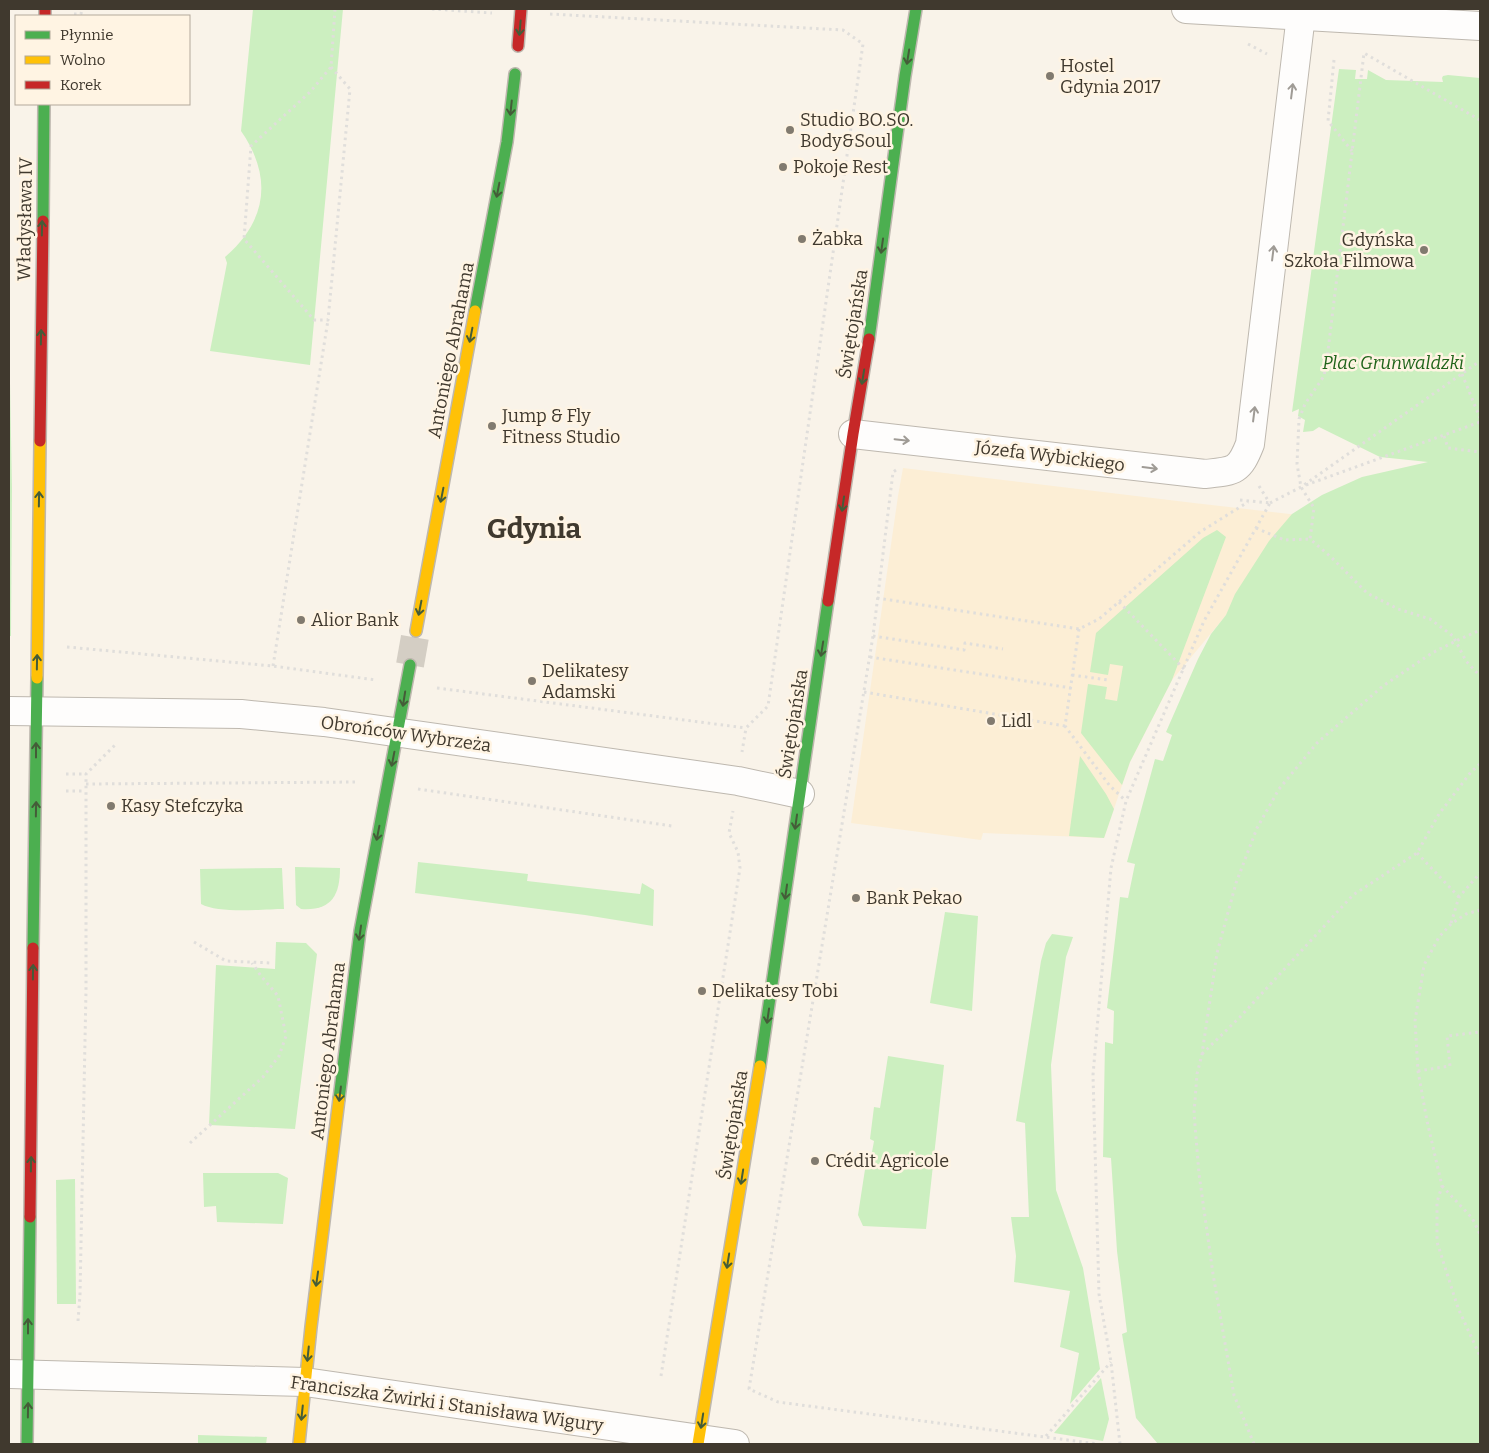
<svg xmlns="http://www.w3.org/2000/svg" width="1489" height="1453" viewBox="0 0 1489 1453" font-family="Bitter,serif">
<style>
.built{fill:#fceed5}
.green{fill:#ccefc0}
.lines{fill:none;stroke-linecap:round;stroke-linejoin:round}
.secondary-tunnel{stroke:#d4cec4;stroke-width:28;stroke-dasharray:28 14;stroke-linecap:butt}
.street-casing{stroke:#beb8af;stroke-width:30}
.fast-casing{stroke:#beb8af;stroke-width:14}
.slow-casing{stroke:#beb8af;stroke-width:14}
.jam-casing{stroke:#beb8af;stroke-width:14}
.path{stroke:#e0dedb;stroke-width:3;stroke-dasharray:2.5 4;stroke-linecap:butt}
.street{stroke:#fefdfc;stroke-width:28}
.fast{stroke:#4caf50;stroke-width:11}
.slow{stroke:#ffc107;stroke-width:11}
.jam{stroke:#c62828;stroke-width:11}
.oneway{stroke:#445c38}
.oneway2{stroke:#9f9b95}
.poi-dot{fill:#817a6f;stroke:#fff4e3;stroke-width:2}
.labels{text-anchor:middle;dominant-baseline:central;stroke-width:5;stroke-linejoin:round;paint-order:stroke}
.poi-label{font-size:18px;fill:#40392e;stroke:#fff4e3;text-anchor:start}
.street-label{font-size:18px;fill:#40392e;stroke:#fff4e3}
.park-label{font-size:18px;font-style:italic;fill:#20641a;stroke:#fff4e3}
.town-label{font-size:28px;font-weight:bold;fill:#40392e;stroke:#fff4e3}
</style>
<rect width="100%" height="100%" fill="#f9f3e9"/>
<path class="built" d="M903 468 1194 503 1334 519 1228 613 1172 680 1130 762 1104 838 983 833 981 840 851 823 898 496Z"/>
<g class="green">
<path d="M253 9H343L310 365 210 351 227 263 225 257C267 221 273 177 241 131Z"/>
<path d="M1339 69 1356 70 1355 79H1367L1368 70 1386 80 1443 82 1442 78 1443 76 1448 75 1480 78V1444H1158L1136 1418 1122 1334 1127 1332 1117 1251 1111 1158 1103 1157 1105 1042 1113 1044 1114 1011 1107 1008 1120 897 1128 898 1135 864 1127 862 1155 759 1163 761 1172 735 1166 732 1198 659 1211 634 1226 615 1235 594 1269 541 1292 514 1322 495 1362 477 1428 462 1380 457 1319 427 1313 431 1303 432 1305 420 1298 416 1299 409 1292 412Z"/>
<path d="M9 330 12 488 11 636H9Z"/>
<path d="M1217 530 1226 537 1172 680 1130 762 1122 785 1081 733 1088 684 1107 687 1105 699 1117 701 1123 666 1110 664 1108 675 1090 672 1096 633 1203 538Z"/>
<path d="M1080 756 1106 794 1114 809 1104 838 1069 836Z"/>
<path d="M418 862 528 874 527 881 640 894 642 883 654 890 653 926 585 915 415 893Z"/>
<path d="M295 867 340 868C340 896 331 911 301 909L296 905Z"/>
<path d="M282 868 284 909C263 909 219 914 201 904L200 869Z"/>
<path d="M945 912 978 916 972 1011 930 1003Z"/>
<path d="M1052 934 1073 937 1066 957 1051 1065 1056 1190 1083 1268 1100 1369 1070 1404 1079 1353 1060 1347 1070 1291 1014 1282 1016 1256 1011 1217H1029L1025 1123 1016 1121 1041 961 1046 943Z"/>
<path d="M276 942 306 943 317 954 295 1129 209 1125 216 965 275 969Z"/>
<path d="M888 1056 944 1065 926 1229 863 1226 858 1215 866 1163H870L874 1141 870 1139 874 1107 880 1108Z"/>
<path d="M203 1173H278L288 1178 283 1224 217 1222 216 1206 204 1207Z"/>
<path d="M75 1179 76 1304H57L56 1180Z"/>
<path d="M1101 1378 1109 1419 1103 1441 1054 1433Z"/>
<path d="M198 1435 267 1437 266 1444H198Z"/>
</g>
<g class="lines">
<path class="secondary-tunnel" d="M410 665 416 631"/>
<g class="street-casing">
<g id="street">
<path d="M1186 9 1480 26"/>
<path d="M853 434 1205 474C1234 471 1239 472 1250 444L1301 15"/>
<path d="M9 711 241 714 324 722 738 781 800 794"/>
<path d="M9 1374 305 1382 735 1444"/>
</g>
</g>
<g class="fast-casing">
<g id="fast">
<path d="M43 221 44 104"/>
<path d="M475 311 507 142 515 74"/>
<path d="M869 339 905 76 916 9"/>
<path d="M33 948 37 678"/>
<path d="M760 1066 828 601"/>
<path d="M339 1099 360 931 410 665"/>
<path d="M27 1444 30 1217"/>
</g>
</g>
<g class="slow-casing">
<g id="slow">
<path d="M416 631 475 311"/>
<path d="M37 678 40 441"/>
<path d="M299 1444 311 1327 339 1099"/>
<path d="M698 1444 760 1066"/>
</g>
</g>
<g class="jam-casing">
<g id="jam">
<path d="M45 9V16"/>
<path d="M518 46 521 9"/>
<path d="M40 441 43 221"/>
<path d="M828 601 853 434 869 339"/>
<path d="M30 1217 33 948"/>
</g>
</g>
<g class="path">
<path d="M432 9 492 13"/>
<path d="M74 14H81L82 9"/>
<path d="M550 14 843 30 863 44 768 706 746 728 742 752"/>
<path d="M1248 44 1267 54"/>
<path d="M1334 60 1328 121 1352 151"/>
<path d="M331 67 350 89 328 320H314L244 239 251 146 310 92 331 67 335 9"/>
<path d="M1480 120 1364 53 1327 359 1324 376 1305 404 1299 419 1297 464 1301 487 1314 508 1310 539 1332 558 1367 593 1398 609 1430 619 1453 636 1466 661 1480 676"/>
<path d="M1462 374 1480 418"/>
<path d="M1444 436 1448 448 1480 452"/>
<path d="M896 470 893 472 873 636 749 1389 778 1402 1098 1444"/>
<path d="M1306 485 1480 422"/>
<path d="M1259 486 1269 502"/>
<path d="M1240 500 1270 503"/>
<path d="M1270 503 1301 487 1480 361"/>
<path d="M1256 528 1284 540 1310 539"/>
<path d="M877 598 1079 629 1099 619 1200 532 1248 502"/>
<path d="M1119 602 1184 669"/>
<path d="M1079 629 1065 726 1110 786 1126 801"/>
<path d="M873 636 964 650 965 643 1003 649"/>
<path d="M67 647 273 666 376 680"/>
<path d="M870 657 1071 688"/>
<path d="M273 666 328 320"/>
<path d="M1072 675 1108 680"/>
<path d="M437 688 746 728"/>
<path d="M864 692 1065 726"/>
<path d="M66 774H86"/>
<path d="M86 784 357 782"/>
<path d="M418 789 672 826"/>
<path d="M66 791H85"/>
<path d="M1417 853 1459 897"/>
<path d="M1480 910 1466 914 1451 924 1439 937 1424 965 1415 1021 1418 1071 1427 1121 1442 1186 1437 1202V1242L1458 1308 1480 1356"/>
<path d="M1451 923 1459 897 1480 873"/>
<path d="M194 942 226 961 272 963"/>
<path d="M1202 1054 1240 1017 1353 895 1417 853 1439 814 1471 772 1480 764"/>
<path d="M1418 1071 1450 1066 1447 1036 1480 1032"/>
<path d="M190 1143 263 1077 279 1056 286 1036 278 996 261 976 252 963"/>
<path d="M1442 1186 1472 1218 1480 1234"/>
<path d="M78 1321 80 1295 86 990V774L116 744"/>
<path d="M661 1376 740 868 738 852 729 833 733 811"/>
<path d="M1046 1436 1111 1362"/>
<path d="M1120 1444 1111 1362 1099 1294 1093 1075 1111 868 1126 801 1204 621 1270 503"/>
<path d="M1254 1444 1234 1395 1213 1274 1199 1174 1194 1113 1197 1074 1202 1054 1217 953 1236 883 1257 828 1279 789 1317 743 1383 686 1432 653 1456 641 1480 630"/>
</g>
<use href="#street" class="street"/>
<use href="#fast" class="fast"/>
<use href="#slow" class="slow"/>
<use href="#jam" class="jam"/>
</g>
<defs><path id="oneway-shaft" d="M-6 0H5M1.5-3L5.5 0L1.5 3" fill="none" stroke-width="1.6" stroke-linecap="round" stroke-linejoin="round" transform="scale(1.25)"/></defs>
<g class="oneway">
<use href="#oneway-shaft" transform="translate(520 28) rotate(95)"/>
<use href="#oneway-shaft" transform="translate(908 57) rotate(99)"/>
<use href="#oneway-shaft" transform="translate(511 108) rotate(96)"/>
<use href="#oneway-shaft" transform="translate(498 190) rotate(101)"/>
<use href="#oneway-shaft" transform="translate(42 228) rotate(-89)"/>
<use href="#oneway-shaft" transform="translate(882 246) rotate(98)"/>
<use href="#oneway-shaft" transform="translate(471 335) rotate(101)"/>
<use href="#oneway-shaft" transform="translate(41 337) rotate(-89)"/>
<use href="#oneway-shaft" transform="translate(863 377) rotate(99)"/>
<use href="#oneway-shaft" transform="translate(442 495) rotate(101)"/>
<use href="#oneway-shaft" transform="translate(39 499) rotate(-89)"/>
<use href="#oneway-shaft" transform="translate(843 504) rotate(98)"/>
<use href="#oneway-shaft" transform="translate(420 608) rotate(101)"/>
<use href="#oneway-shaft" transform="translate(822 649) rotate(99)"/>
<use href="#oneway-shaft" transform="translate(37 662) rotate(-89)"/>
<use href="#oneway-shaft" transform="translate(404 699) rotate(99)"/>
<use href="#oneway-shaft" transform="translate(36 750) rotate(-90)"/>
<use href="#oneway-shaft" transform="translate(393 759) rotate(101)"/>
<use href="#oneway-shaft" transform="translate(36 809) rotate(-89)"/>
<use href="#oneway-shaft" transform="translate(796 822) rotate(98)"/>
<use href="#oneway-shaft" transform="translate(378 833) rotate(101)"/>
<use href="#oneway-shaft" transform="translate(786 892) rotate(98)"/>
<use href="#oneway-shaft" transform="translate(360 933) rotate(98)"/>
<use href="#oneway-shaft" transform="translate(33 972) rotate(-89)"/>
<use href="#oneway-shaft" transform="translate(768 1016) rotate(98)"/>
<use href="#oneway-shaft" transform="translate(340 1094) rotate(97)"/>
<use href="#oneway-shaft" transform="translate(31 1164) rotate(-89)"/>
<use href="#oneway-shaft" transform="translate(742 1177) rotate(99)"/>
<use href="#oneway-shaft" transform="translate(728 1261) rotate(99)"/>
<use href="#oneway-shaft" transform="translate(317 1279) rotate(98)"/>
<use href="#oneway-shaft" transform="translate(28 1326) rotate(-90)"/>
<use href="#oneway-shaft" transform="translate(308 1354) rotate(96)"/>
<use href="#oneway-shaft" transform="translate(28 1410) rotate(-89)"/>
<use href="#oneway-shaft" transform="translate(302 1413) rotate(96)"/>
<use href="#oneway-shaft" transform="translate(702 1421) rotate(99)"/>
</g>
<g class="oneway2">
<use href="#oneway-shaft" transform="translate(1292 91) rotate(-83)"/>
<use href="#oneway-shaft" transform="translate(1273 253) rotate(-83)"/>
<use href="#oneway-shaft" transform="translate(1254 414) rotate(-83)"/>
<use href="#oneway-shaft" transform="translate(902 440) rotate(6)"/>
<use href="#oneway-shaft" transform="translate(1150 468) rotate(7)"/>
</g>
<g class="poi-dot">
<circle cx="1050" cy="76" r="5"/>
<circle cx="790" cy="130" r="5"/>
<circle cx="783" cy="167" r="5"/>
<circle cx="802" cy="239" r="5"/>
<circle cx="1424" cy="250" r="5"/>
<circle cx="492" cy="426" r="5"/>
<circle cx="301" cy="620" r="5"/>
<circle cx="532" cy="681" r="5"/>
<circle cx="991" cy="721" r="5"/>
<circle cx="111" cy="806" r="5"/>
<circle cx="856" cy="898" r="5"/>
<circle cx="702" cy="991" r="5"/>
<circle cx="815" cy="1161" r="5"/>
</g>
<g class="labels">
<g class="poi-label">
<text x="1060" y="66">Hostel<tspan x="1060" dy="21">Gdynia 2017</tspan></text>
<text x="800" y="120">Studio BO.SO.<tspan x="800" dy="21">Body&amp;Soul</tspan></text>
<text x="793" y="167">Pokoje Rest</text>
<text x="812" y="239">Żabka</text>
<text x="1414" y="240" text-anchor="end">Gdyńska<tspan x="1414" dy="21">Szkoła Filmowa</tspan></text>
<text x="502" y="416">Jump &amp; Fly<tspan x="502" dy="21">Fitness Studio</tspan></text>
<text x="311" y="620">Alior Bank</text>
<text x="542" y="671">Delikatesy<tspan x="542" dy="21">Adamski</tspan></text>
<text x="1001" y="721">Lidl</text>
<text x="121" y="806">Kasy Stefczyka</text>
<text x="866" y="898">Bank Pekao</text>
<text x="712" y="991">Delikatesy Tobi</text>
<text x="825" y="1161">Crédit Agricole</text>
</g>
<g class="street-label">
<text transform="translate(25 219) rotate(-89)">Władysława IV</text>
<text transform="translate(853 324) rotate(-81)">Świętojańska</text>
<text transform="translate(451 350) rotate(-79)">Antoniego Abrahama</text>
<text transform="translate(1050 456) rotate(7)">Józefa Wybickiego</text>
<text transform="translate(793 724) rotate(-81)">Świętojańska</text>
<text transform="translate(406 734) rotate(8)">Obrońców Wybrzeża</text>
<text transform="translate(328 1051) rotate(-83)">Antoniego Abrahama</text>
<text transform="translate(733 1125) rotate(-81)">Świętojańska</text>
<text transform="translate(447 1404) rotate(8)">Franciszka Żwirki i Stanisława Wigury</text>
</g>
<g class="park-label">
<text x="1393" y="363">Plac Grunwaldzki</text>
</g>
<g class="town-label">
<text x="534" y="528">Gdynia</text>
</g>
</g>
<rect width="1489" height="1453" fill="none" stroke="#40392e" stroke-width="20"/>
<rect x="15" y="15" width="175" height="90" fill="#fff4e3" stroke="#b3a99b"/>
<rect x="25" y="31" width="25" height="8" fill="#4caf50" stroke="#b3a99b"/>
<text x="60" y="40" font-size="15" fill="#40392e">Płynnie</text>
<rect x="25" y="56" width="25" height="8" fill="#ffc107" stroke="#b3a99b"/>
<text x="60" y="65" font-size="15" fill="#40392e">Wolno</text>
<rect x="25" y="81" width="25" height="8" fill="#c62828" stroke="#b3a99b"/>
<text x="60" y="90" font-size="15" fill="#40392e">Korek</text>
</svg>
